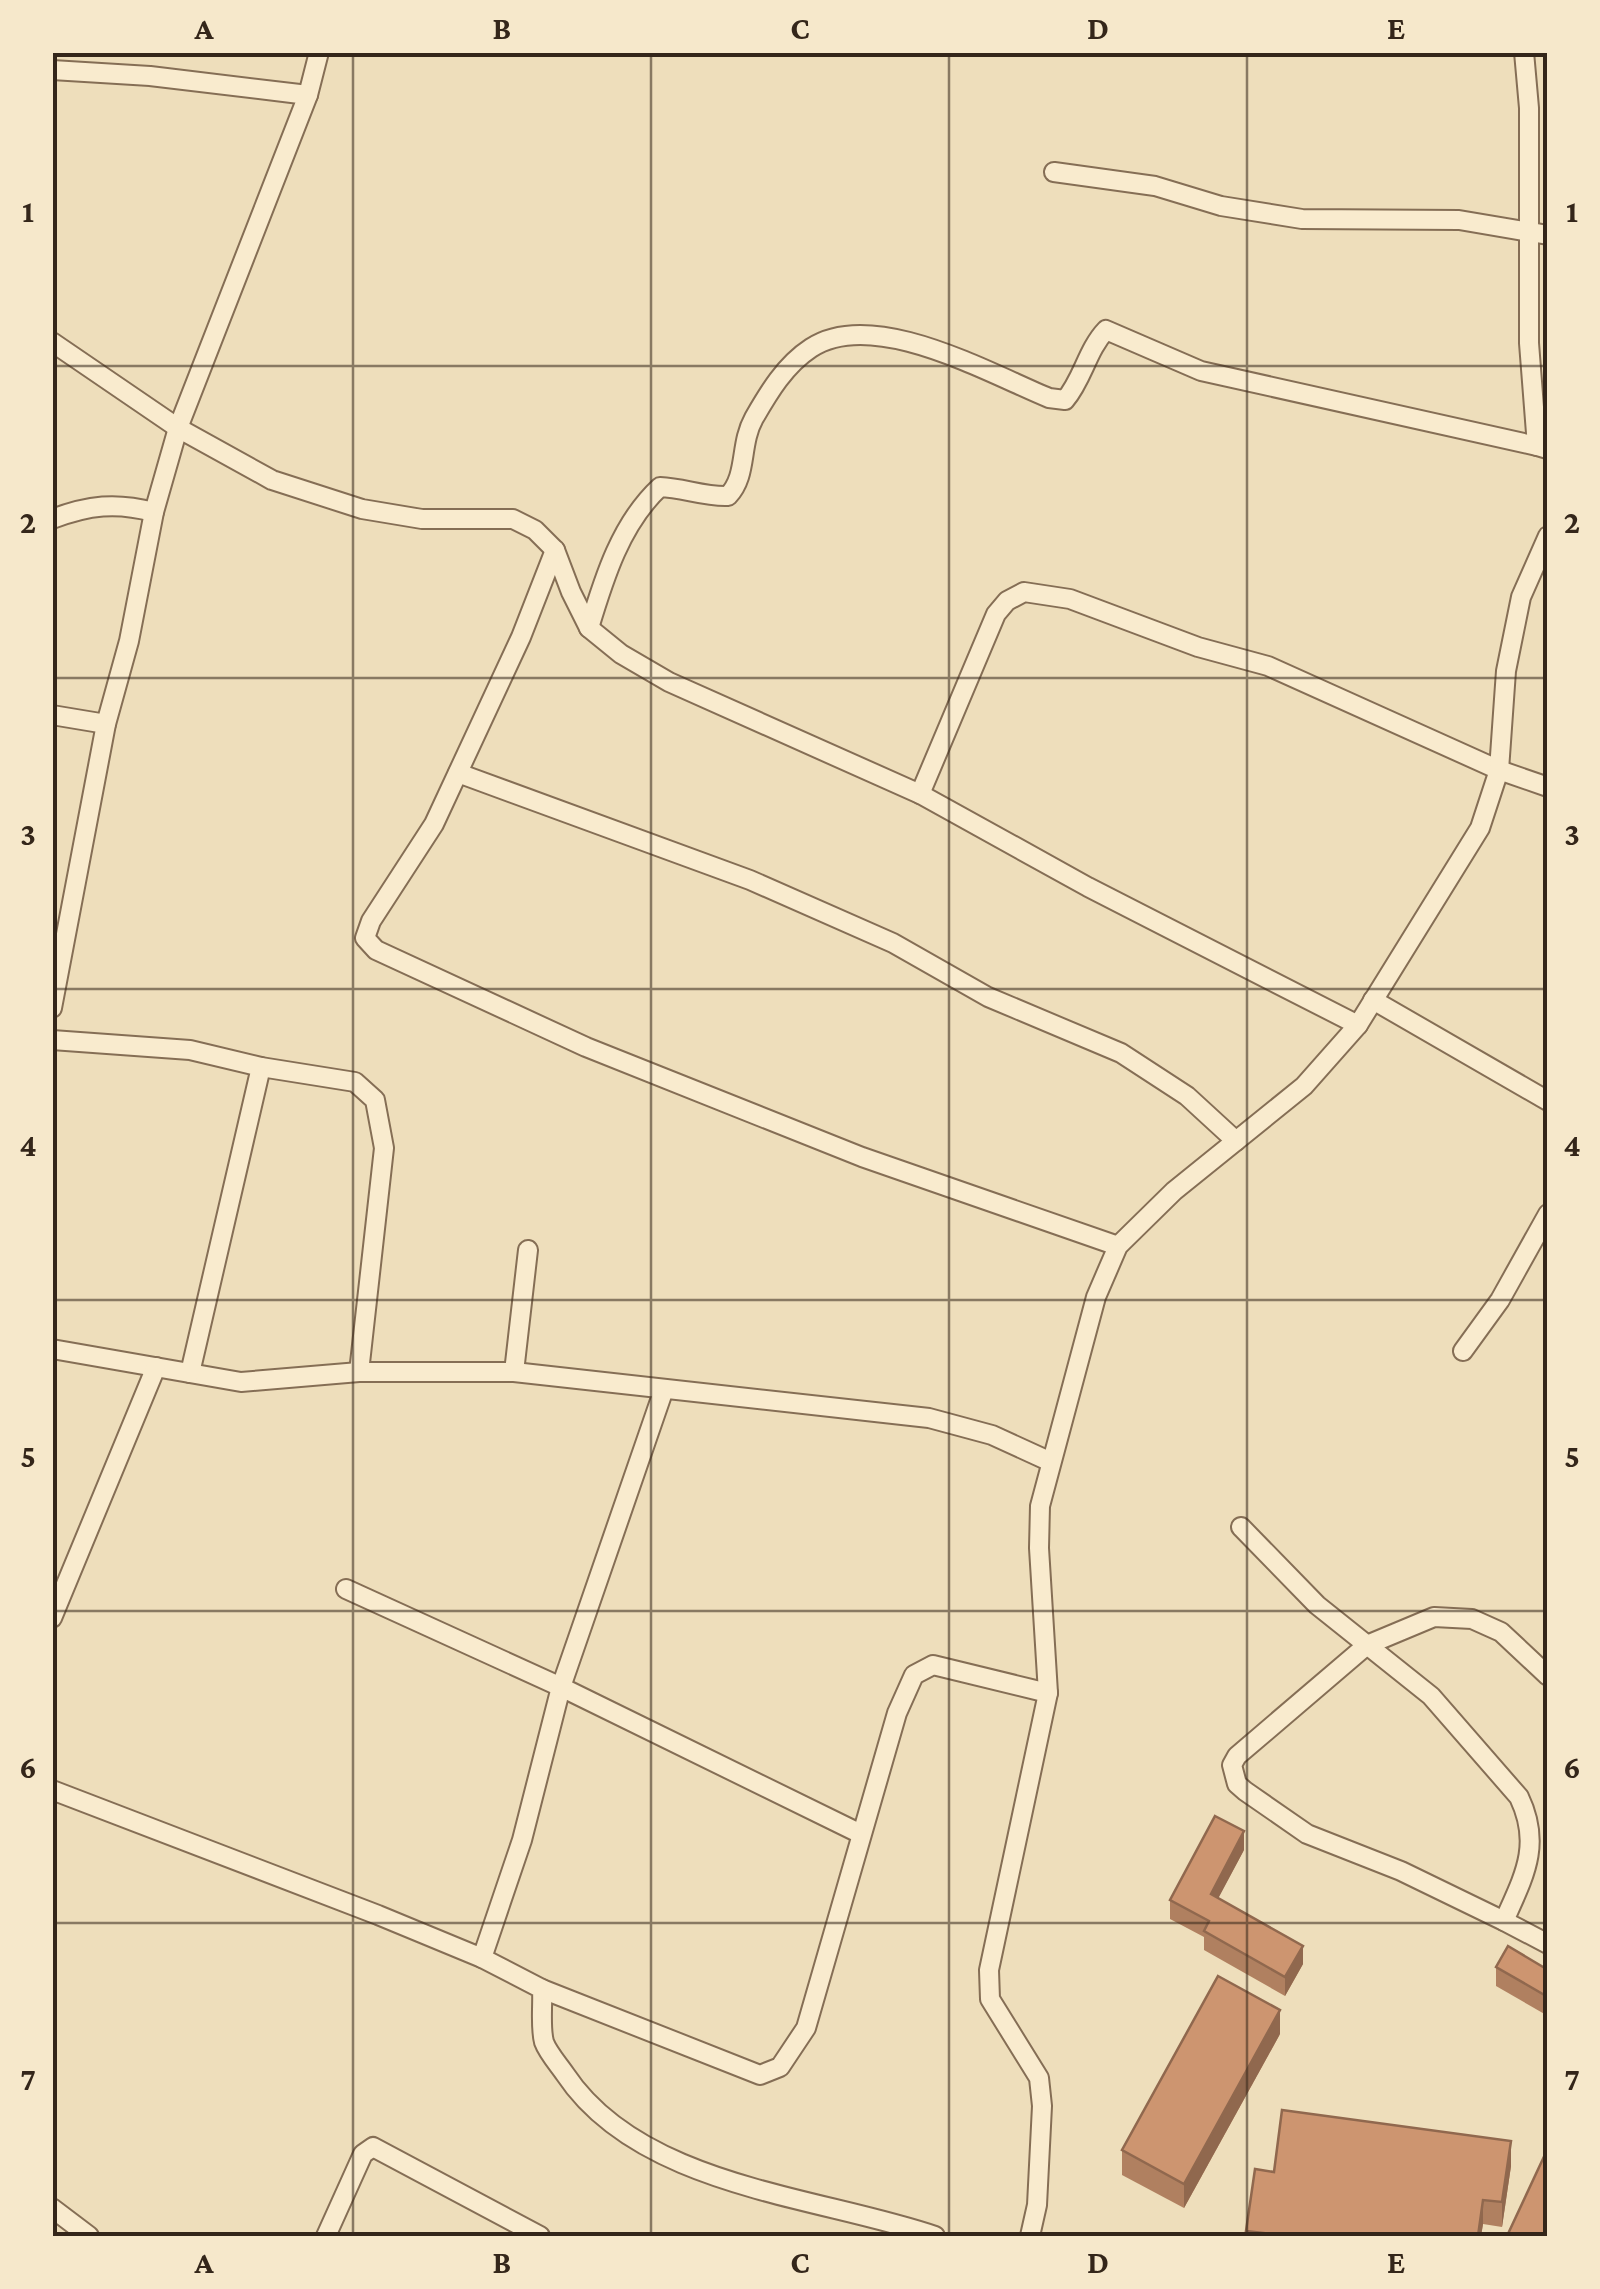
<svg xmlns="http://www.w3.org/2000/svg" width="1600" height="2289" viewBox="0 0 1600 2289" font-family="'Crimson Pro',serif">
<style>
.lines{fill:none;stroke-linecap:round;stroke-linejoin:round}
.minor-casing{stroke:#856e55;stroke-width:22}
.minor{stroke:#f9ebce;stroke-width:18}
.wall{fill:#b08060}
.shaded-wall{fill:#90684e}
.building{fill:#cd9570;stroke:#90684e;stroke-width:2.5}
.grid{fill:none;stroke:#34261a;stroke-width:2.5;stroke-opacity:0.55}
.neatline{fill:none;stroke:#34261a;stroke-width:4}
.grid-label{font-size:32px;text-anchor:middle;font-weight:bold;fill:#34261a}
</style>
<rect width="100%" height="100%" fill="#eedebb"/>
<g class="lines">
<g class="minor-casing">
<g id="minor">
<path d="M1524 52 1529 108V343L1537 446 1547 449"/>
<path d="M52 70 150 76 308 95"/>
<path d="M1054 172 1155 186 1221 206 1302 219 1459 220 1548 235"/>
<path d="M52 342 178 428 272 480 362 509 422 519H513L535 530 555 550 571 592 589 628 621 654 669 682 920 794 1088 887 1358 1025"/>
<path d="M52 519C89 505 116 502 154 512"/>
<path d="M555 550 521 637 434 824 371 921 365 938 376 950 586 1047 862 1157 1118 1246"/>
<path d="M589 628C604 578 621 523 660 487 684 488 704 497 728 496 748 475 739 445 754 418 769 392 785 365 811 348 873 307 988 373 1049 398L1065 400C1083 379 1087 350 1106 330L1201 371 1537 446"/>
<path d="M52 715 106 724"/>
<path d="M458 773 750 880 893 943 988 997 1121 1053 1187 1096 1236 1141"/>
<path d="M920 794 996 614 1007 601 1024 592 1070 599 1198 647 1268 666 1499 770 1548 787"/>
<path d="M1373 1000 1548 1101"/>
<path d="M52 1008 106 724 129 641 154 512 178 428 308 95 319 52"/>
<path d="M52 1040 190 1050 261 1067 355 1082 375 1100 384 1148 359 1372"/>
<path d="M52 1349 241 1382 359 1372H514L929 1418 992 1435 1051 1462"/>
<path d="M1463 1351 1500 1300 1548 1214"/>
<path d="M514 1372 528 1250"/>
<path d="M190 1373 261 1067"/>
<path d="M1241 1527 1317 1605 1431 1696 1519 1797C1542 1845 1524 1876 1504 1921L1548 1944"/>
<path d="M346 1589 561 1687 861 1834"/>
<path d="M52 1618 156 1367"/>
<path d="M52 1790 378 1915 482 1958 522 1840 561 1687 664 1389"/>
<path d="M1504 1921 1401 1871 1307 1834 1245 1791 1237 1784 1232 1765 1237 1756 1367 1645 1434 1617 1472 1619 1501 1632 1548 1676"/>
<path d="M482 1958 542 1989C543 2005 540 2027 544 2042 548 2053 559 2065 565 2074 640 2187 818 2196 935 2236"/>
<path d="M542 1989 760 2075 780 2067 806 2028 897 1713 914 1675 933 1665 1048 1693"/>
<path d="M52 2208 89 2236"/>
<path d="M326 2236 363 2154 373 2147 540 2236"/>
<path d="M1030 2236 1037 2205 1042 2106 1039 2078 990 1999 989 1970 1048 1693 1039 1548 1040 1506 1096 1297 1118 1246 1174 1191 1304 1086 1358 1025 1480 828 1499 770 1506 671 1521 597 1548 536"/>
</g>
</g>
<use href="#minor" class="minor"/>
</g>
<g class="wall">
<path d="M1244 1850 1218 1898 1303 1964 1285 1996 1204 1950V1937L1170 1919V1900Z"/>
<path d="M1496 1967 1548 1970V2016L1496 1986Z"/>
<path d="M1280 2034 1184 2208 1122 2175V2150Z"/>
<path d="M1511 2166 1502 2227 1483 2224 1481 2236H1246V2231L1274 2172Z"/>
</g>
<g class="shaded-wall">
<path d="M1244 1831V1850L1211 1912V1894Z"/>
<path d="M1303 1946V1964L1285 1996V1977Z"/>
<path d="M1280 2010V2034L1184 2208V2184Z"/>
<path d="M1511 2141V2166L1502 2227V2202Z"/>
<path d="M1483 2200V2224L1481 2236H1478Z"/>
</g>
<g class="building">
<path d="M1215 1816 1244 1831 1211 1894 1303 1946 1285 1977 1204 1931 1209 1921 1170 1900Z"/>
<path d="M1508 1946 1548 1970V1997L1496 1967Z"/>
<path d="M1218 1976 1280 2010 1184 2184 1122 2150Z"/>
<path d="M1282 2110 1511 2141 1502 2202 1483 2200 1478 2236H1289L1246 2231 1255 2169 1274 2172Z"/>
<path d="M1548 2148V2228L1544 2236H1507Z"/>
</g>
<path class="grid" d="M353 52V2236M651 52V2236M949 52V2236M1247 52V2236M52 366H1548M52 678H1548M52 989H1548M52 1300H1548M52 1611H1548M52 1923H1548"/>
<rect width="1600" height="2289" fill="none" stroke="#f6e8cb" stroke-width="110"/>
<rect x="55" y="55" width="1490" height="2179" class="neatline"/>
<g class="grid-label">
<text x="204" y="39">A</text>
<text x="502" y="39">B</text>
<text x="800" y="39">C</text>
<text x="1098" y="39">D</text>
<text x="1396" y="39">E</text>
<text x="28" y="222">1</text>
<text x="1572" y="222">1</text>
<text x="28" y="533">2</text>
<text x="1572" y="533">2</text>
<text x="28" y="845">3</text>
<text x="1572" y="845">3</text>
<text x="28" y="1156">4</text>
<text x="1572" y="1156">4</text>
<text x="28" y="1467">5</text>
<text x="1572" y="1467">5</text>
<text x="28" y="1778">6</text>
<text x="1572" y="1778">6</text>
<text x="28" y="2090">7</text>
<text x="1572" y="2090">7</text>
<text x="204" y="2273">A</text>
<text x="502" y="2273">B</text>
<text x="800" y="2273">C</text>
<text x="1098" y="2273">D</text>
<text x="1396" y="2273">E</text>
</g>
</svg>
